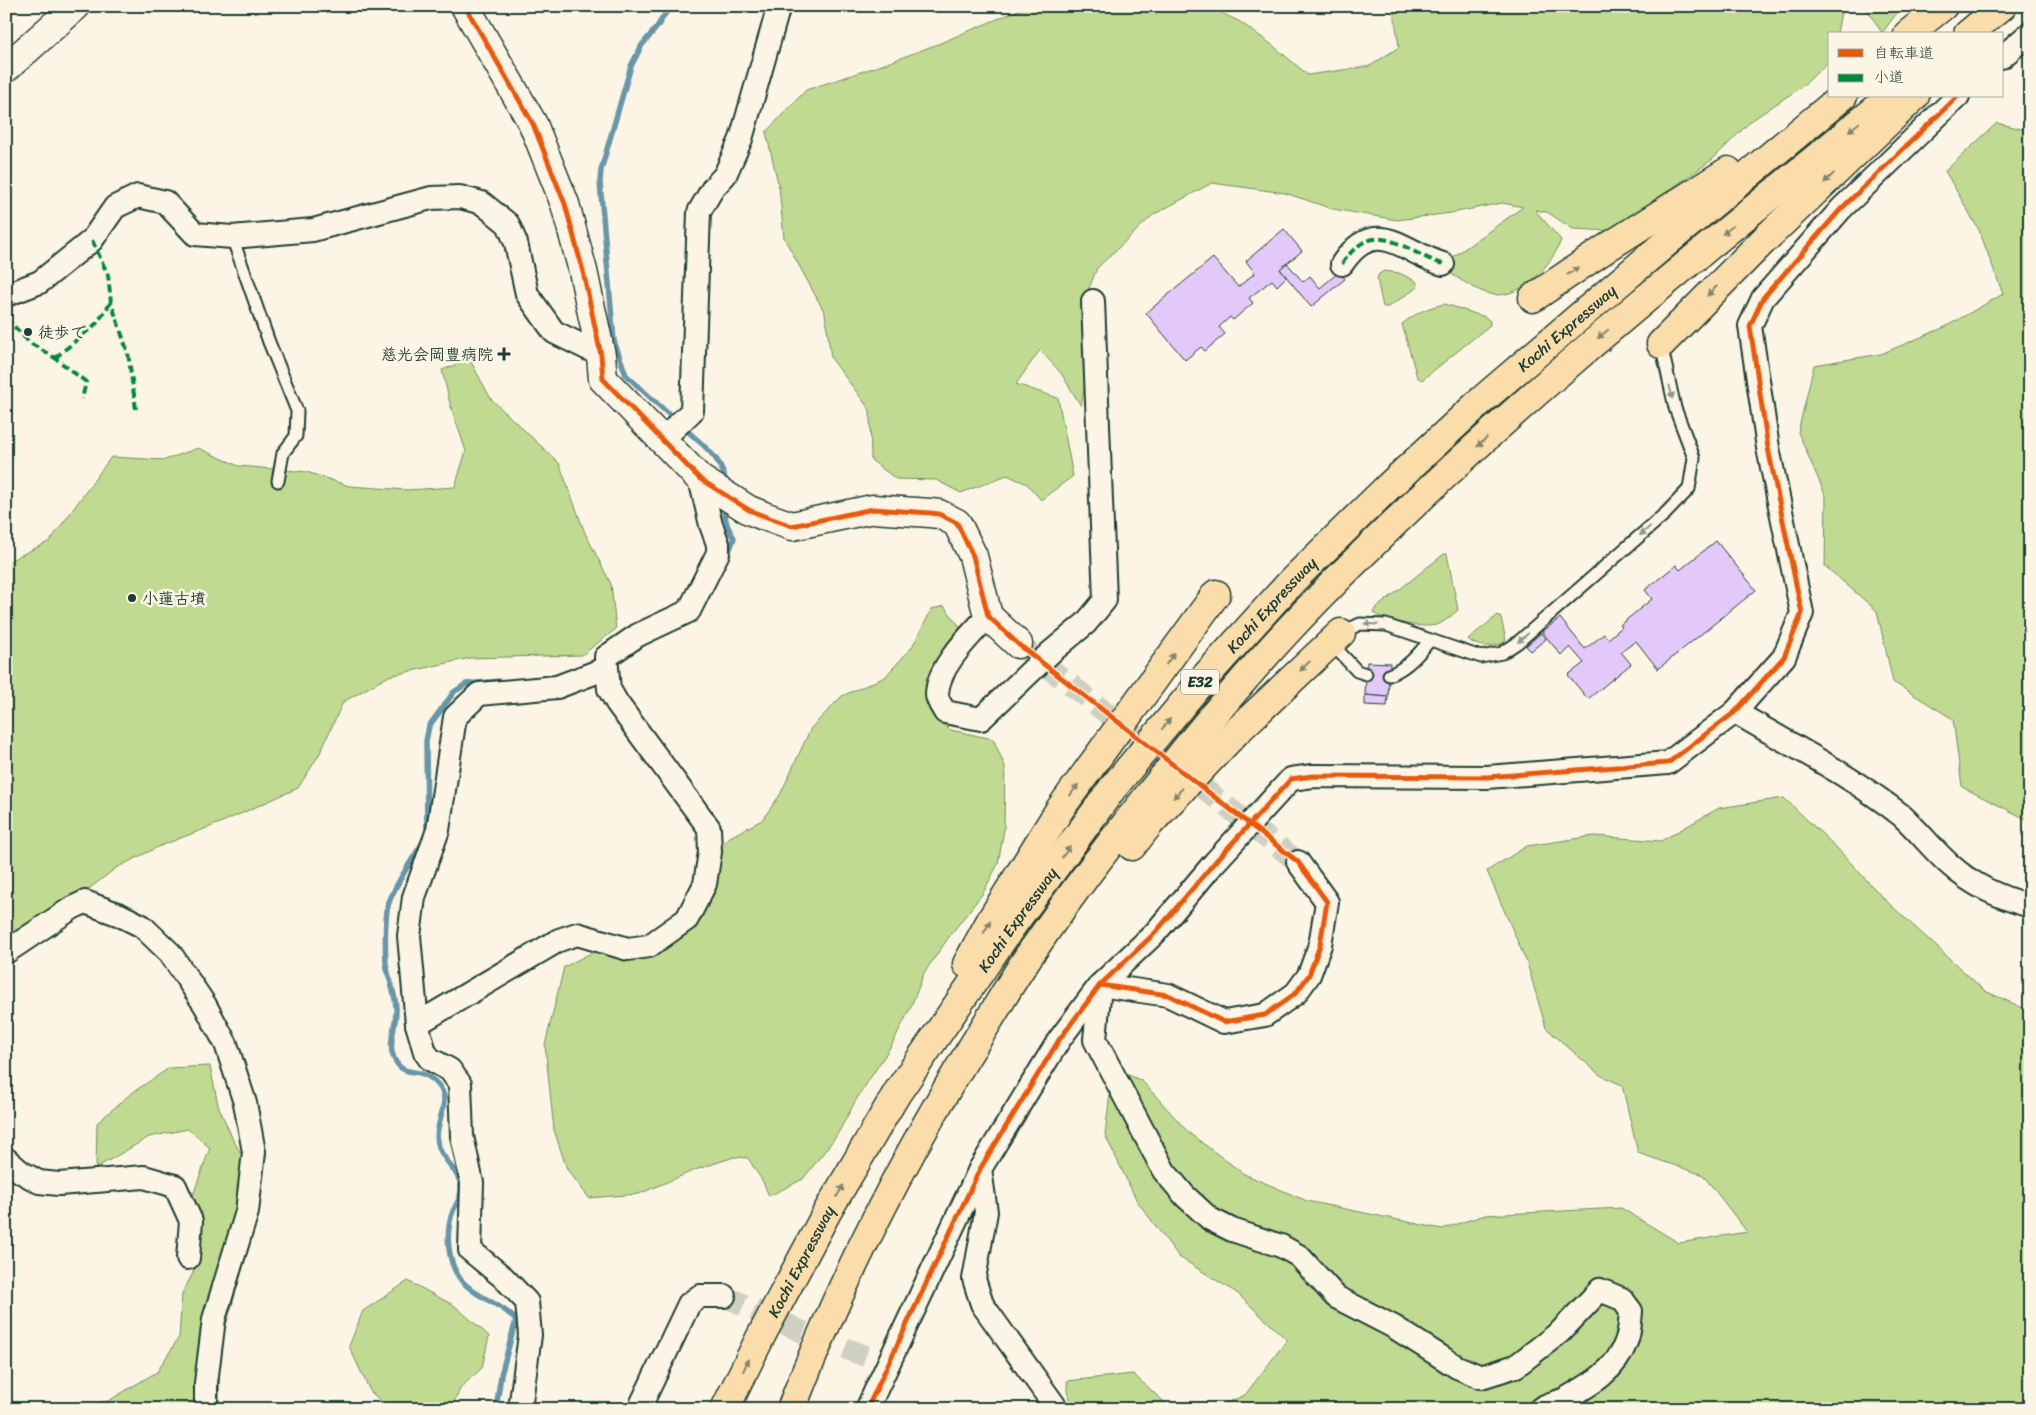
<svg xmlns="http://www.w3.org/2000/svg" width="2036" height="1415" viewBox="0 0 2036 1415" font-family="Sriracha,'Klee One',sans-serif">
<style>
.green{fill:#c1da91;stroke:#708c62}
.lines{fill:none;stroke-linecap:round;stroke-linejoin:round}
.stream{stroke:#6796a9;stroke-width:5.5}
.building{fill:#e3c9f9;stroke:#1f3d34}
.street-tunnel{stroke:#d0d0c2;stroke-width:22;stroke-dasharray:22 11;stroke-linecap:butt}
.lane-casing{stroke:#1f3d34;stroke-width:15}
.street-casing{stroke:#1f3d34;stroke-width:26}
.secondary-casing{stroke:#1f3d34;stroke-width:31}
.highway-casing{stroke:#1f3d34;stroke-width:31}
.lane{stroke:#fcf5e5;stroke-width:11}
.street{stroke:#fcf5e5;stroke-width:22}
.secondary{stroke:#fcf5e5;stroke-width:28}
.highway{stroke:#fbddab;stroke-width:28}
.quiet{stroke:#00873e;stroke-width:4;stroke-dasharray:8 4;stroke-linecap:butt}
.cycleway-casing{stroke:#fcf5e5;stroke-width:8}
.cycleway{stroke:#e8590c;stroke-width:5}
.oneway{fill:#82856a}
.oneway2{fill:#8e998c}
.poi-dot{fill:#1f3d34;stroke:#fcf5e5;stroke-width:2}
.labels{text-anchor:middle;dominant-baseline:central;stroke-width:5;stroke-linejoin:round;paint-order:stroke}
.shield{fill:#fcf5e5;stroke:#617469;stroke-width:1}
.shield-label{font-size:15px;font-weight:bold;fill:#1f3d34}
.street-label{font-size:16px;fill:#1f3d34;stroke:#fcf5e5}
.poi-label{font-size:16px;font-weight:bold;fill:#1f3d34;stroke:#fcf5e5;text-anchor:start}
</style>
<rect width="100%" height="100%" fill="#fcf5e5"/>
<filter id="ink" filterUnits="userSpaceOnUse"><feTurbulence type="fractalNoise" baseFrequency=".02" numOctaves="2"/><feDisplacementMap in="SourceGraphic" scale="10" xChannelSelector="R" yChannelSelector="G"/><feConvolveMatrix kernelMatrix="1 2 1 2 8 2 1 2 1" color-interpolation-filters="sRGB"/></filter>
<g filter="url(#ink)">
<g class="green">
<path d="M1028 6H1208L1240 22 1271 44 1308 75 1370 66 1399 47 1393 6H1842L1837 34H1830V60L1804 85 1751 121 1713 159 1612 231 1573 229 1547 212 1535 210 1561 240C1552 266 1517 304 1486 293 1470 287 1454 275 1439 267L1523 207 1502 203 1451 213 1397 220 1333 209 1285 193 1212 183 1153 215 1097 268 1081 308 1089 363 1081 406 1061 373 1040 350 1016 384 1058 398 1073 476 1041 500 1027 484 1007 475 961 493 936 480 896 479 871 460 870 410 831 358 825 313 784 238 779 187 766 132 806 90 882 65 938 44Z"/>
<path d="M1865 6H1902L1882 33Z"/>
<path d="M1997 123 2030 131V821L1962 787 1953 719 1893 682 1877 611 1825 566 1826 497 1798 432 1814 365 1881 354 1945 327 2003 294 1979 230 1945 171Z"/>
<path d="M1384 271 1399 273 1416 281 1418 287 1388 307H1383L1377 279 1379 274Z"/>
<path d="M1445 304 1485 317 1490 321V325L1422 380 1417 377 1402 324C1416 313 1428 307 1445 304Z"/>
<path d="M470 360 491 399 559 463 585 533 611 584 616 629 582 655 470 658 389 676 343 702 319 755 298 788 220 823 160 846 116 868 81 895 6 938V565L11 560 50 541 111 457 165 460 198 448 239 466 307 472 349 486 407 490 455 487 466 451 451 407 442 370Z"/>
<path d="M1444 554H1447L1458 610C1452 615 1446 621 1439 624 1425 630 1386 621 1373 613L1375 609Z"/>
<path d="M944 606 960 627 926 679 928 704 940 722 951 730 993 739 1005 766 1004 829 998 864 983 893 951 934 924 973 910 1009 891 1046 856 1100 837 1135 803 1179 769 1196 763 1182 748 1158 734 1157 695 1170 639 1194 589 1198 567 1169 554 1130 545 1045 564 967 589 954 660 933 693 907 696 868 730 837 762 820 780 795 811 728 842 696 885 677 912 647 932 609Z"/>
<path d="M1498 615 1501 618 1506 640C1498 649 1476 648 1468 639Z"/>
<path d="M1784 798 1837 848 1883 898 1985 991 2030 1011V1409H1212L1245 1395 1287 1340 1237 1293 1179 1257 1137 1201 1105 1135 1113 1068 1142 1081 1189 1133 1244 1174 1307 1201 1442 1229 1485 1215 1621 1208 1679 1243 1747 1232 1703 1175 1638 1153 1622 1085 1600 1075 1546 1028 1527 963 1487 871 1527 846 1594 836 1661 841 1719 808Z"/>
<path d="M210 1066 218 1105 233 1140 250 1168 255 1201 249 1247 220 1346 219 1409H62L108 1401 157 1372 179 1337 182 1294 193 1273 203 1233 193 1195 210 1148 188 1129 149 1137 96 1168 97 1123 129 1095 169 1068Z"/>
<path d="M408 1281 455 1306 489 1336 482 1368 461 1387 451 1409H389L370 1391 349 1346 363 1311Z"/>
<path d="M1133 1374 1172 1409H1070L1067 1381Z"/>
</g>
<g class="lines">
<g class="stream">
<path d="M670 6 657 27 642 45 631 66 601 170 600 182 614 341 626 375 676 421"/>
<path d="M683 427C701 444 725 459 726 486"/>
<path d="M725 505C724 519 727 527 734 538L727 557"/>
<path d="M427 831 426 741 429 726 454 692 466 684 500 681"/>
<path d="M424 840C414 858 390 891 387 910 385 924 385 949 386 963 388 979 397 996 396 1011 396 1030 384 1049 399 1066 405 1073 415 1071 423 1074 433 1078 444 1088 444 1099 444 1115 433 1130 439 1147 443 1161 460 1172 461 1186 462 1196 457 1203 453 1211 445 1232 447 1262 461 1280 476 1298 503 1304 516 1320L501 1375 496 1409"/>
</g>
</g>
<g class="building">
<path d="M1284 229 1302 251 1280 269 1286 277 1277 286 1272 280 1249 298 1253 303 1233 320 1230 317 1219 327 1225 334 1205 351 1201 347 1185 360 1146 313 1213 258 1238 287 1255 273 1246 261Z"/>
<path d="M1287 263 1303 282 1310 276 1320 288 1339 272 1345 279 1311 307 1280 269Z"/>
<path d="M1716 541 1756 590 1658 669 1636 641 1621 652 1631 664 1588 699 1568 675 1584 663 1570 647 1561 655 1542 632 1560 618 1585 649 1604 634 1608 639 1622 627 1620 625 1652 599 1645 590 1676 565 1680 570Z"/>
<path d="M1541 633 1546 639 1531 651 1526 646Z"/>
<path d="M1367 662 1390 663 1388 697 1365 695Z"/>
<path d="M1365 695 1388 697 1387 706 1365 705Z"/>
</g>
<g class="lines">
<g class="street-tunnel">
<path d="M1018 644 1298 862"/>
<path d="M724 1296 803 1332 881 1362"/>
</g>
<g class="lane-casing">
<g id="lane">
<path d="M232 237 269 342 297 411 296 436 283 453 278 481"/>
<path d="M1341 633 1360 624 1386 625 1481 657 1502 653 1517 643 1666 513 1689 489 1694 458 1675 408 1661 344"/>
<path d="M1331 643 1357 671 1366 674"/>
<path d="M1389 675C1407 668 1418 655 1430 640"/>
</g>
</g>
<g class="street-casing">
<g id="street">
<path d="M2002 57 2030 33"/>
<path d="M1342 264C1376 213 1404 253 1443 264"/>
<path d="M6 295 40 282 92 240 115 207 138 196 165 202 195 234 232 237 313 230 431 198 460 197 482 203 508 224 516 243 527 294 554 332 601 355"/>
<path d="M662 440 692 411 699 212 713 188 725 175 741 139 779 6"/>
<path d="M988 616C970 636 937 667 937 695 937 700 942 707 945 712L981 719 1050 653 1086 623 1105 600 1093 301"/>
<path d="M1735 712C1791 745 1850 775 1901 815 1918 830 1932 849 1949 864 1973 886 1999 897 2030 906"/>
<path d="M6 952 72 908 85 902 120 915 142 926 170 953 205 1005 226 1044 245 1103 254 1152 247 1212 214 1319 206 1383V1409"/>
<path d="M1100 985 1095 1040 1164 1171 1185 1196 1210 1219 1232 1230 1281 1246 1299 1256 1336 1297 1394 1327 1457 1367 1481 1377 1516 1366 1560 1332 1600 1290 1622 1299 1631 1311C1630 1321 1630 1333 1626 1342 1616 1371 1590 1385 1565 1399 1557 1403 1547 1403 1540 1409"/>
<path d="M1100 985 1168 995 1224 1022 1265 1015 1296 993 1309 975 1320 945 1327 902 1298 862"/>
<path d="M417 1024 559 940 577 934 628 949 649 946 687 919 705 884 710 852 709 828 617 703 609 689 606 657 638 635 689 611 718 553V544L711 525 700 479"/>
<path d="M6 1159 21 1172 39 1182 59 1184 144 1177 175 1186 191 1221 188 1258"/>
<path d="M980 1169 986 1212 974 1279 982 1304 1057 1409"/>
<path d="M520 1409 530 1335 527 1302 504 1278 470 1250 472 1183 462 1136 460 1084 450 1070 430 1059 425 1052 417 1024 409 936 414 897 438 830 455 717 479 694 557 687 607 668"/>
<path d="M639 1409 689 1304 700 1296H724"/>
<path d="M867 1409 980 1169 1059 1040 1100 985 1155 933 1215 862 1291 779 1313 776 1487 777 1668 763 1735 712 1784 657 1802 613 1768 448 1750 326 1763 298 1841 209 1958 96"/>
</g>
</g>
<g class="secondary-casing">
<g id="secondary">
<path d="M465 6 533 124 565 204 583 271 601 355 603 379 700 479 749 510 764 516 792 526 873 509 930 513 939 514 957 523 973 556 988 616 1018 644"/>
<path d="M6 68 76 6"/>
</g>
</g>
<g class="highway-casing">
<g id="highway">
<path d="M1908 34 1943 6"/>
<path d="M1968 34 2002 6"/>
<path d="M1533 298 1608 247 1728 171"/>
<path d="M1661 344 1765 239 1915 96"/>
<path d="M1132 846 1150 823 1236 732 1341 633"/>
<path d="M967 964 991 920 1060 809 1216 594"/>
<path id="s1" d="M725 1409 761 1336 827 1212 897 1093 1011 927 1112 789 1205 677 1292 581 1388 487 1482 400 1675 235 1843 96"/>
<path d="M791 1409C843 1276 908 1149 984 1028 1001 1001 1016 973 1035 947 1077 885 1124 825 1172 766 1217 710 1264 654 1315 602 1493 418 1694 258 1892 96"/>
</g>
</g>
<use href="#lane" class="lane"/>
<use href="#street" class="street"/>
<use href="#secondary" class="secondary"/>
<use href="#highway" class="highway"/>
<g class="quiet">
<path d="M92 240 108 275 111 302 128 353 136 409"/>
<path d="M1342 264C1376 213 1404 253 1443 264"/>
<path d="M6 318 30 343 55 358 86 382 82 399"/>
<path d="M55 358 97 323 111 302"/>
</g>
<g class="cycleway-casing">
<g id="cycleway">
<path d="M465 6 533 124 565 204 583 271 601 355 603 379 700 479 749 510 764 516 792 526 873 509 930 513 939 514 957 523 973 556 988 616 1018 644 1298 862 1327 902 1320 945 1309 975 1296 993 1265 1015 1224 1022 1168 995 1100 985"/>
<path d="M867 1409 980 1169 1059 1040 1100 985 1155 933 1215 862 1291 779 1313 776 1487 777 1668 763 1735 712 1784 657 1802 613 1768 448 1750 326 1763 298 1841 209 1958 96"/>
</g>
</g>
<use href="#cycleway" class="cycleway"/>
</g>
<defs><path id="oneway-solid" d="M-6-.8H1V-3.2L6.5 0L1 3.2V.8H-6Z" transform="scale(1.25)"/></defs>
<g class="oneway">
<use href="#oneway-solid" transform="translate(1854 127) rotate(141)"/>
<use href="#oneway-solid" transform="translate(1829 178) rotate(137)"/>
<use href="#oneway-solid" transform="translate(1728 230) rotate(141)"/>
<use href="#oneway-solid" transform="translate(1573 271) rotate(-34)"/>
<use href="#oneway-solid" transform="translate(1712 291) rotate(135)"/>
<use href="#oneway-solid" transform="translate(1603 334) rotate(140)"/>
<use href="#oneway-solid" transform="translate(1482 442) rotate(137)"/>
<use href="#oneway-solid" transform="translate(1170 659) rotate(-54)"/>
<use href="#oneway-solid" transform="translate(1305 666) rotate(136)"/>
<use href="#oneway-solid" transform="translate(1166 724) rotate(-51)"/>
<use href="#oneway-solid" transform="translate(1074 790) rotate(-54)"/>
<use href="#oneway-solid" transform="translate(1178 793) rotate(133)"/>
<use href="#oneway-solid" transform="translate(1066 852) rotate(-54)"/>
<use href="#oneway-solid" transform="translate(987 927) rotate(-61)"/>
<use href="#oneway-solid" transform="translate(840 1191) rotate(-60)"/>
<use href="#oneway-solid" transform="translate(746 1365) rotate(-64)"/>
</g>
<g class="oneway2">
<use href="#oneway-solid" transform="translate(1671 392) rotate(77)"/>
<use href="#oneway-solid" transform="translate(1645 531) rotate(139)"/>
<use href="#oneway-solid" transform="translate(1371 624) rotate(-177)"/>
<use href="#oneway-solid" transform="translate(1523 638) rotate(139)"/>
</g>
</g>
<g class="poi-dot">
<circle cx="28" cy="332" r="5"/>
<path d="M501.5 346.5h5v5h5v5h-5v5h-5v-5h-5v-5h5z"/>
<circle cx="132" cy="598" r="5"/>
</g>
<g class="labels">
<rect class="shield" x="1181" y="669.5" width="38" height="25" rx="4"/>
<g class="shield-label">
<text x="1200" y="682">E32</text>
</g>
<g class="street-label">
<text stroke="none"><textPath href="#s1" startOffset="1381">Kochi Expressway</textPath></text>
<text stroke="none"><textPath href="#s1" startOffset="976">Kochi Expressway</textPath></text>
<text stroke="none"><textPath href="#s1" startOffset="571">Kochi Expressway</textPath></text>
<text stroke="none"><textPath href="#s1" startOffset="166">Kochi Expressway</textPath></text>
</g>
<g class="poi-label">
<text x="38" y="332">徒歩で</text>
<text x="493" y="354" text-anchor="end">慈光会岡豊病院</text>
<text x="142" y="598">小蓮古墳</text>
</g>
</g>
<rect width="2036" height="1415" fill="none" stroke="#fcf5e5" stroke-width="25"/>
<rect x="12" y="12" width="2011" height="1390" fill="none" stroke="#1f3d34" stroke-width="2" filter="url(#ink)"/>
<rect x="1828" y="32" width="175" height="65" fill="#fcf5e5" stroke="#a4ab9e"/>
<rect x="1838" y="49" width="25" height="8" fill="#e8590c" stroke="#a4ab9e"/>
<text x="1874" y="58" font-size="15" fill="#1f3d34">自転車道</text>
<rect x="1838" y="74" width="25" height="8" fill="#00873e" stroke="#a4ab9e"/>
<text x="1874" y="82" font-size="15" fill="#1f3d34">小道</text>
</svg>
